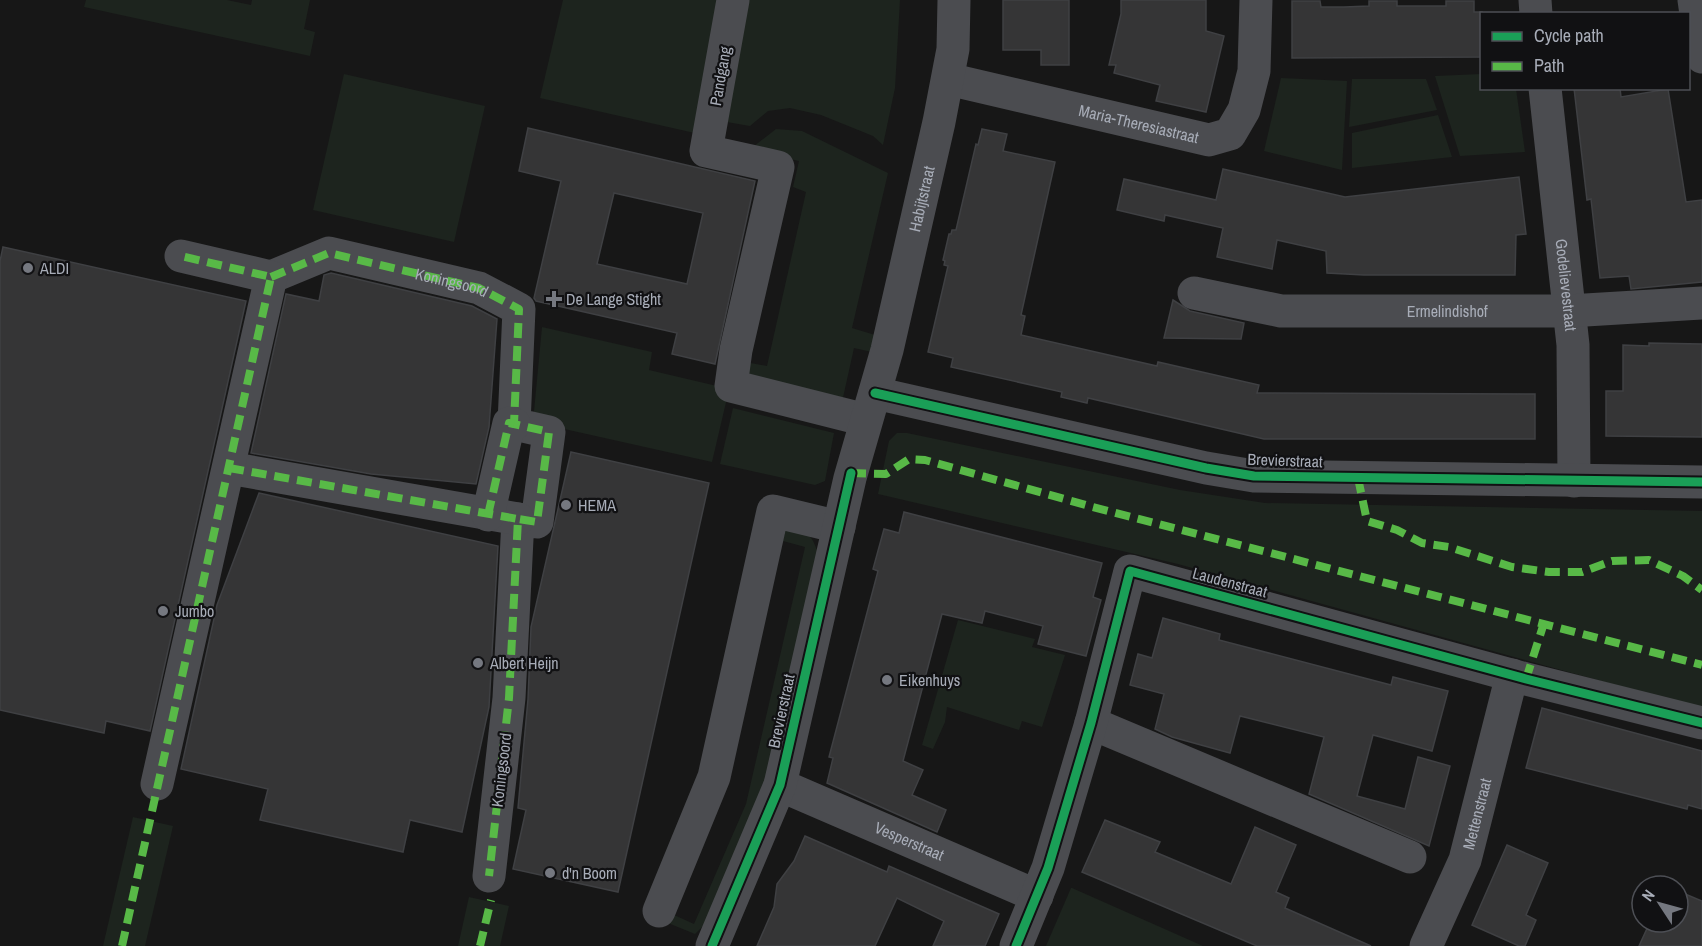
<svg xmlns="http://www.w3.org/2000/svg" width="1702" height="946" viewBox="0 0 1702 946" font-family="'Archivo Narrow',sans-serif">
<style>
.green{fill:#1d241e}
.building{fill:#353536;stroke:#3f4043;stroke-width:1.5;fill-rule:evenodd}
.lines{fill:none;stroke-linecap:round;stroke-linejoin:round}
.minor{stroke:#4b4c50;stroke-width:33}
.quiet{stroke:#58b947;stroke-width:8;stroke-dasharray:15 8;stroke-linecap:butt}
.cycleway-casing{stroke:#111113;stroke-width:13}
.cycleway{stroke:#1a9f57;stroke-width:9}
.poi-dot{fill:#757880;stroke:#111113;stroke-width:2}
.labels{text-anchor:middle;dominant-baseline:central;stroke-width:4.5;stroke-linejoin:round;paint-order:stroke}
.street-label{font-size:16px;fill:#a8adb8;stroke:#111113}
.poi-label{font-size:16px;fill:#a8adb8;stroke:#111113;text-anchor:start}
</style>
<rect width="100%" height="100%" fill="#171717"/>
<g class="green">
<path d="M86 0H227L251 5 252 0H310L304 29 315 32 310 56 84 7Z"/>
<path d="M563 0H722L699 134 540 98Z"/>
<path d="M748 0H900L895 88 883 145 873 136 821 115 790 108 768 111 750 126 727 122Z"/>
<path d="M344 74 485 106 454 242 313 210Z"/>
<path d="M1481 74 1482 88 1516 89 1525 152 1460 156 1435 76Z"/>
<path d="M1281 78 1347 81 1342 170 1264 151Z"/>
<path d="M1352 79H1426L1437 110 1349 127Z"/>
<path d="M1438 115 1452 157 1352 168V133Z"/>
<path d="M776 129 802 131 888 173 852 328 875 335 872 352 854 348 842 402 752 384 745 362 767 366 806 192 793 187 799 161 749 150Z"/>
<path d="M542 327 652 352 649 370 717 386 727 398 712 462 533 422Z"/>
<path d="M733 408 834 433 825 481 815 485 720 464Z"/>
<path d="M897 433H907L1180 490 1265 503 1702 511V709L1178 564 878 494 889 441Z"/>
<path d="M786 525C806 531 811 532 818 553L764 788 706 923 695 934 668 923 672 914 694 924 746 804 805 547 783 541Z"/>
<path d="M958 620 1035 639 1032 647 1065 655 1042 727 1022 721 1019 730 947 707 945 722 933 749 922 745Z"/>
<path d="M133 817 173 826 145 946H103Z"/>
<path d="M1071 888H1072L1203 946H1046Z"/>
<path d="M469 897 509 906 500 946H458Z"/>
</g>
<g class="building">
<path d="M1003 0H1069V65H1041V50H1003Z"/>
<path d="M1121 0H1206V31L1224 36 1206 112 1156 101 1160 85 1114 73 1116 65H1109L1121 14Z"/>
<path d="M1292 1H1320L1321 7H1344L1369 6V1H1397V6H1446V1H1474V12H1482V57L1292 58Z"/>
<path d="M1574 88H1620L1621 97 1668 89 1686 202 1702 200V282L1631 289 1629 276 1600 278 1591 199 1587 200Z"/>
<path d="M528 128 755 181 715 364 672 354 677 333 536 301 534 298 561 181 519 171ZM614 193 703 213 687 284 597 264Z"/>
<path d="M982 129 1007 134 1003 151 1055 162 1021 315 1025 316 1021 335 1157 366 1158 362 1259 385 1257 393 1535 394V439H1264L1088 398 1087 403 1061 397 1062 392 951 367 953 358 928 352 948 266 944 265 945 261 943 260 949 234H951L952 230H956L976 144 978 145Z"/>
<path d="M1223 169 1345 197 1519 177 1526 234 1516 235 1515 275H1364L1327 273 1326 251 1277 240 1272 269 1217 257 1223 228 1165 215 1164 221 1117 210 1124 179 1216 200Z"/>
<path d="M3 247 246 301 150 731 106 721 104 733 0 710V261Z"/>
<path d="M331 273 472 306 497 319 489 427 476 484 371 474 251 453 286 294 319 301 324 275Z"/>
<path d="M1173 300 1190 311 1244 323 1241 339 1164 338Z"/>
<path d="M1649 343 1702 344V437L1606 436V391H1623V345L1649 346Z"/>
<path d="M571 452 709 483 618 892 513 869 526 810 518 808 528 699 531 627Z"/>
<path d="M259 493 498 546 489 707 462 832 410 820 403 852 260 820 268 789 181 769 217 605Z"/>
<path d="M904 512 1102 563 1093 597 1101 600 1086 656 1038 644 1043 626 985 611 982 623 942 614 903 761 923 770 912 795 946 810 937 832 827 783 833 758 829 757 878 571 873 569 884 529 899 533Z"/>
<path d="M1163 618 1220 634 1219 640 1391 685 1393 677 1448 691 1432 751 1373 735 1357 796 1405 809 1418 757 1450 766 1429 846 1309 794 1324 737 1240 716 1230 753 1172 737 1155 729 1164 694 1130 685 1138 654 1152 658Z"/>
<path d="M1542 708 1702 751V809L1688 805 1687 809 1526 768Z"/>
<path d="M1105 820 1160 842 1155 852 1231 884 1255 827 1296 845 1276 892 1289 898 1285 908 1371 946H1257L1082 872Z"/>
<path d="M805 836 887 872 889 866 999 914 985 946H933L944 921 897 898 875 946H757L774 907 777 884 794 861Z"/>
<path d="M1507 845 1548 863 1526 915 1536 920 1525 946H1519L1472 925Z"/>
<path d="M1678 891 1702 901V946H1639L1650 922H1678Z"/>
</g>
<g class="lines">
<g class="minor">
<path d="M733 0 706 151 778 167 736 350 731 386 866 420"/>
<path d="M1535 0 1536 14"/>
<path d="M1694 0 1702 57"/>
<path id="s1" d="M948 79 1209 140 1230 134 1244 110 1254 71 1256 0"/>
<path id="s2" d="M1545 88 1573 345 1574 481"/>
<path id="s3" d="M271 277 329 253 479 288 519 309 514 424 549 432 537 522 518 519 509 698 489 876"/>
<path id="s4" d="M1194 293 1281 311H1569L1702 303"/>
<path d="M875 393 1206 468 1254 476 1702 482"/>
<path d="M229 468 518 519"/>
<path d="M488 515 509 423 514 424"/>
<path d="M1091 723 1410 857"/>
<path d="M157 784 271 277 181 256"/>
<path id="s5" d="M780 785 1037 896"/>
<path d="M659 911 714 777 773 511 839 527"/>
<path id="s6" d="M712 946 780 785 850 478 887 350 939 122 953 49 954 0"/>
<path d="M1016 946 1048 868 1091 723 1130 571 1526 679 1702 723"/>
<path id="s7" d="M1426 946 1465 860 1512 675"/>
</g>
<g class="quiet">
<path d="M271 277 329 253 479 288 519 309 514 424 549 432 537 522 518 519 509 698 489 876"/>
<path d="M229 468 518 519"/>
<path d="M851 473 886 474 909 459 925 460 1093 507 1702 665"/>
<path d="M1358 478 1367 521 1397 530 1422 543 1449 547 1512 567 1549 572H1582L1612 561 1649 560 1683 576 1702 590"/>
<path d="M488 515 509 423 514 424"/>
<path d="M1526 679 1544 623"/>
<path d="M122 946 271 277 181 256"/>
<path d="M480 946 491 900"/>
</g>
<g class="cycleway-casing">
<g id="cycleway">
<path d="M875 393 1206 468 1254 476 1702 482"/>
<path d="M712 946 780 785 851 473"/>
<path d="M1016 946 1048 868 1091 723 1130 571 1526 679 1702 723"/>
</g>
</g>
<use href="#cycleway" class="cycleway"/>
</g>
<g class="poi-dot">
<circle cx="28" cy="268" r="6"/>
<path d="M551 290h6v6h6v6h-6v6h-6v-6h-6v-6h6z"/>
<circle cx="566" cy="505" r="6"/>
<circle cx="163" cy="611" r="6"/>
<circle cx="478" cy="663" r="6"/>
<circle cx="887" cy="680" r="6"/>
<circle cx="550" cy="873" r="6"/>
</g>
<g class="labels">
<g class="street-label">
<text transform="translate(720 76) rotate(-80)">Pandgang</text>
<text stroke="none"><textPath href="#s1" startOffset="196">Maria-Theresiastraat</textPath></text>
<text stroke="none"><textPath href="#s6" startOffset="778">Habijtstraat</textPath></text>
<text stroke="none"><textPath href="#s3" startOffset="189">Koningsoord</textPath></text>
<text stroke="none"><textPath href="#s2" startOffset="198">Godelievestraat</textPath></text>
<text stroke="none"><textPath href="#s4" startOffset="255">Ermelindishof</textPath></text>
<text transform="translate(1285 460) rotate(2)">Brevierstraat</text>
<text transform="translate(1230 582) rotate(15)">Laudenstraat</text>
<text transform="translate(781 711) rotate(-78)">Brevierstraat</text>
<text transform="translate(501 770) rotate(-83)">Koningsoord</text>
<text stroke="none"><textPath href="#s7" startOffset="142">Mettenstraat</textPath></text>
<text stroke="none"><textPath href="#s5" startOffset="141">Vesperstraat</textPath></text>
</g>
<g class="poi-label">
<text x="40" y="268">ALDI</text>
<text x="566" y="299">De Lange Stight</text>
<text x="578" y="505">HEMA</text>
<text x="175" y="611">Jumbo</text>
<text x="490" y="663">Albert Heijn</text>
<text x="899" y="680">Eikenhuys</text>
<text x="562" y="873">d'n Boom</text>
</g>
</g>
<rect x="1480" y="12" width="210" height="78" fill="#111113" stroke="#4d4f55" stroke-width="1.5"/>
<rect x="1492" y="32" width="30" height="9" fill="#1a9f57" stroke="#4d4f55" stroke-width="1.5"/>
<text x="1534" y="42" font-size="18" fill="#a8adb8">Cycle path</text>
<rect x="1492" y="62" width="30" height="9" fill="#58b947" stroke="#4d4f55" stroke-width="1.5"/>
<text x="1534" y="72" font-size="18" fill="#a8adb8">Path</text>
<g transform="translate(1660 904) rotate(306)"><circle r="28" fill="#111113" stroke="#4d4f55" stroke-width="1.5"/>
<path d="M0-4.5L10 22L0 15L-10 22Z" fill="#757880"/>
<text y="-9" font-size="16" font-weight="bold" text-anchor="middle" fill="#a8adb8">N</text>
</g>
</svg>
